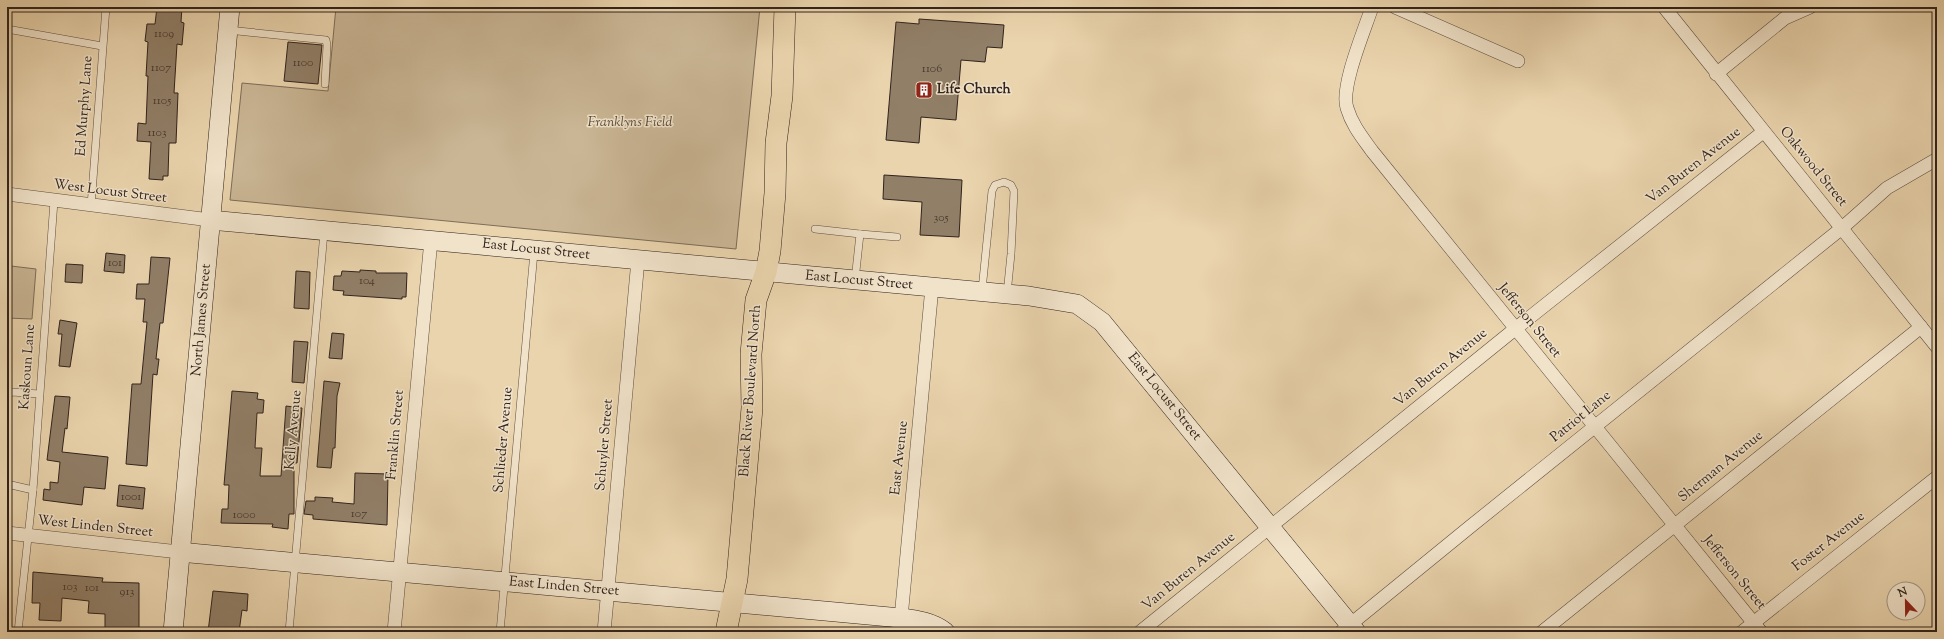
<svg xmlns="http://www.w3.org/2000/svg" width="1944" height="639" viewBox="0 0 1944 639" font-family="'Sorts Mill Goudy',serif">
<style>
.green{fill:#cab695;stroke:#7d6c59}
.building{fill:#917f68;stroke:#30231d}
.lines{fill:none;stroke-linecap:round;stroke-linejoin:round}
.lane-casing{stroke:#5e4f41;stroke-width:8}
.street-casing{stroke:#5e4f41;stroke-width:14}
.secondary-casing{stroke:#30231d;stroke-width:20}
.primary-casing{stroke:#30231d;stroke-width:22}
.lane{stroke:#f1e3ca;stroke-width:7}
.street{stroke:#f1e3ca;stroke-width:13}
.secondary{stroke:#f1e3ca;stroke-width:19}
.primary{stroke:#ead4ad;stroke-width:21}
.labels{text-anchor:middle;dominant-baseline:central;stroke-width:3;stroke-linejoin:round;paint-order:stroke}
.number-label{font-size:12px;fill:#483a30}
.poi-label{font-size:14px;font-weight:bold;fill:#30231d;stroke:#f1e3ca;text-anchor:start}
.street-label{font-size:14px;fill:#30231d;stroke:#f1e3ca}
.park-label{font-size:14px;font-style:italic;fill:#56483b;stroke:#f1e3ca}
</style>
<rect width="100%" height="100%" fill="#ead4ad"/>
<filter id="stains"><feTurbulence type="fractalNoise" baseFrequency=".005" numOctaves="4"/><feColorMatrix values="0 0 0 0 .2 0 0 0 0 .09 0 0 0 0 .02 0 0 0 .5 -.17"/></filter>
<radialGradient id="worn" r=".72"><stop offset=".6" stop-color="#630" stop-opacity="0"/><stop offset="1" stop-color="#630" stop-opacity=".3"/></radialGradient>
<g class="green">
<path d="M336 7H760L736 249 230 200 242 83 328 91Z"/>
<path d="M11 266 36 269 32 319 7 318Z"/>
</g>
<g class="building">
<path d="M157 7H182L181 22 184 23 182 45 177 44 174 93H178L176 143H169L168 176H163V180L149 179 151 142 137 141 138 123 146 124 148 76H146L148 42 145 41 147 24H155Z"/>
<path d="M919 19 1004 25 1002 48 987 47 985 62 961 60 956 120 921 117 919 143 886 140 896 22 919 24Z"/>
<path d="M288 42 322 45 318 84 284 81Z"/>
<path d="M884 175 962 180 959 237 920 235 922 202 883 199Z"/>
<path d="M106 253 125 255 124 273 104 271Z"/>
<path d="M151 257 170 258 163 323H160L156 359H159L157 375 153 374 147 466 126 464 132 384H141L147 322H143L145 299H136L137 284H149Z"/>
<path d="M66 264 83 265 82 283 65 282Z"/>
<path d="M360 270 376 271V273H407L406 297H402V299L343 295 344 291 333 290 334 276H341L342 271 360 272Z"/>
<path d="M296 271 310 272 309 309 294 308Z"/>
<path d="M60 320 77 323 70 367 59 366 62 334H58Z"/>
<path d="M332 333 344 334 342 359 329 358Z"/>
<path d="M294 341 308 342 304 383 292 382Z"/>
<path d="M324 381 340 383 337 396 335 448H333L331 468 317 467Z"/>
<path d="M232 391 258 393 257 399 264 400 263 413H257L255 448H262L260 476H281L286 406 302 408 297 463H294V514H289L288 529 272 527 273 524 221 523 222 509H228L229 485H224Z"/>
<path d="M55 396 70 397 67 429 65 428 62 452 108 457 105 489 84 487 82 505 43 500 44 489 50 490V482L58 483 60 462 47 460Z"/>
<path d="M355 473 388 474 387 525 313 519V515L304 514 306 501H315V497L333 498 332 502 354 504Z"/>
<path d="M119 485 145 488 143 509 117 506Z"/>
<path d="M33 572 103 578 102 582 139 583V632H105V614L88 613 89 601 62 598 61 621 39 620 40 603H32Z"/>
<path d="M213 591 248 594 247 611 242 610 239 632H208Z"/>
</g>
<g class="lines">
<g class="lane-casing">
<g id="lane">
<path d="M7 29 102 46"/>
<path d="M228 30 326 40 327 45 325 84"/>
<path d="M91 206 106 7"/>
<path d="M815 229 860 234 855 280"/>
<path d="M860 234 897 237"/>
<path d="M982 290 992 191 995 185 1004 182 1011 185 1014 191 1011 254 1007 294"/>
<path d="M7 395 12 392 39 394"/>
<path d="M7 484 33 490"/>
<path d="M18 632 33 490 54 201"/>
<path d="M289 632 324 232"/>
<path d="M500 632 534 252"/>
</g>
</g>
<g class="street-casing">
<g id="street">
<path d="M1372 7C1365 29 1340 87 1347 108 1352 125 1362 137 1372 151L1761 632"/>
<path d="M1395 7 1518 61"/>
<path d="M1664 7 1937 347"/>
<path d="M1716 74 1785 18 1810 7"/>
<path d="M7 194 210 220"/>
<path d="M7 533 179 552"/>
<path d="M394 632 431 240"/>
<path d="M604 632 638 260"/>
<path d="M898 632 901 618 932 287"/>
<path d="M1140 632 1515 329 1763 132"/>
<path d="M1341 632 1471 526 1842 228 1887 188 1937 159"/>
<path d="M1542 632 1921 327"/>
<path d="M1742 632 1937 477"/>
</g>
</g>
<g class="secondary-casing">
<g id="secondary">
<path d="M210 220 1029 296 1077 304 1102 322 1356 632"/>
<path d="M179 552 901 618C917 620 932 622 945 632"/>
<path d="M173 632 230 7"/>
</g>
</g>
<g class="primary-casing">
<path id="primary" d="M726 632 737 579 752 408 751 354 756 300 766 272 770 251 775 193 776 143 782 96 785 7"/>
</g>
<use href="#lane" class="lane"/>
<use href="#street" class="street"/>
<use href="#secondary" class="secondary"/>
<use href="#primary" class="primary"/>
</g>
<defs>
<g id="building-square" transform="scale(0.9)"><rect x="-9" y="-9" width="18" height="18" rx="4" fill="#8f2418" stroke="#f1e3ca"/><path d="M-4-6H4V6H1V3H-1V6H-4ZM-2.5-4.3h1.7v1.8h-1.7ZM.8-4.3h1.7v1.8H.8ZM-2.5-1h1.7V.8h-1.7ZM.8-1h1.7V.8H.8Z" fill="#fff"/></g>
</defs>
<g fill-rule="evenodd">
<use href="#building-square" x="924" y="90"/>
</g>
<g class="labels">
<g class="number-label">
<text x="164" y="34">1109</text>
<text x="303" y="63">1100</text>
<text x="161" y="68">1107</text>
<text x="932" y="69">1106</text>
<text x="162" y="101">1105</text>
<text x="157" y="133">1103</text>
<text x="941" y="218">305</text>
<text x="115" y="263">101</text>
<text x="367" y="281">104</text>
<text x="131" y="497">1001</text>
<text x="359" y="514">107</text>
<text x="244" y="515">1000</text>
<text x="70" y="587">103</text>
<text x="92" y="588">101</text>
<text x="127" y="592">913</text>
</g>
<g class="poi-label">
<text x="937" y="90">Life Church</text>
</g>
<g class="street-label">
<text transform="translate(85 106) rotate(-86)">Ed Murphy Lane</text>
<text transform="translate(1694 166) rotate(-38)">Van Buren Avenue</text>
<text transform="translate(1813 167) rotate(51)">Oakwood Street</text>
<text transform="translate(110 192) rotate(7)">West Locust Street</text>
<text transform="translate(536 250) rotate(6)">East Locust Street</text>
<text transform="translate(859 281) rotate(5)">East Locust Street</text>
<text transform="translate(202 320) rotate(-85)">North James Street</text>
<text transform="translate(1529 321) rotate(51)">Jefferson Street</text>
<text transform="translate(28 367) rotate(-86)">Kaskoun Lane</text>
<text transform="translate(1441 368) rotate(-39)">Van Buren Avenue</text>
<text transform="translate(751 391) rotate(-86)">Black River Boulevard North</text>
<text transform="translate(1164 397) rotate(51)">East Locust Street</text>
<text transform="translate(1581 417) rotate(-39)">Patriot Lane</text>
<text transform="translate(294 430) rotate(-85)">Kelly Avenue</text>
<text transform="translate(396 435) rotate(-85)">Franklin Street</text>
<text transform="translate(504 440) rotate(-85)">Schlieder Avenue</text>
<text transform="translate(605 445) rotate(-85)">Schuyler Street</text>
<text transform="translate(900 458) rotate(-84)">East Avenue</text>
<text transform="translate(1721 467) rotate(-39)">Sherman Avenue</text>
<text transform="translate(95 527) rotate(6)">West Linden Street</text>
<text transform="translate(1829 542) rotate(-38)">Foster Avenue</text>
<text transform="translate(1189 572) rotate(-39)">Van Buren Avenue</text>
<text transform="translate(1734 573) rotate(51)">Jefferson Street</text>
<text transform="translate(564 587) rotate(5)">East Linden Street</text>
</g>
<g class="park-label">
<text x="630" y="123">Franklyns Field</text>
</g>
</g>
<rect width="1944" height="639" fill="none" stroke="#ead4ad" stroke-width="24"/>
<rect x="8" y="8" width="1928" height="623" fill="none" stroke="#30231d" stroke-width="2"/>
<rect x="12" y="12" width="1920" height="615" fill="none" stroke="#30231d"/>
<g transform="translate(1906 601) rotate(338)"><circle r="19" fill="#f1e3ca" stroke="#a49685"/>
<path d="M0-3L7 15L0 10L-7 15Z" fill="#8f2418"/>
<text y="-6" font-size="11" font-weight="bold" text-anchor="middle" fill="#30231d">N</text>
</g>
<rect width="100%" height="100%" filter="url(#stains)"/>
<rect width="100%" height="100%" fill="url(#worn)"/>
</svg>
